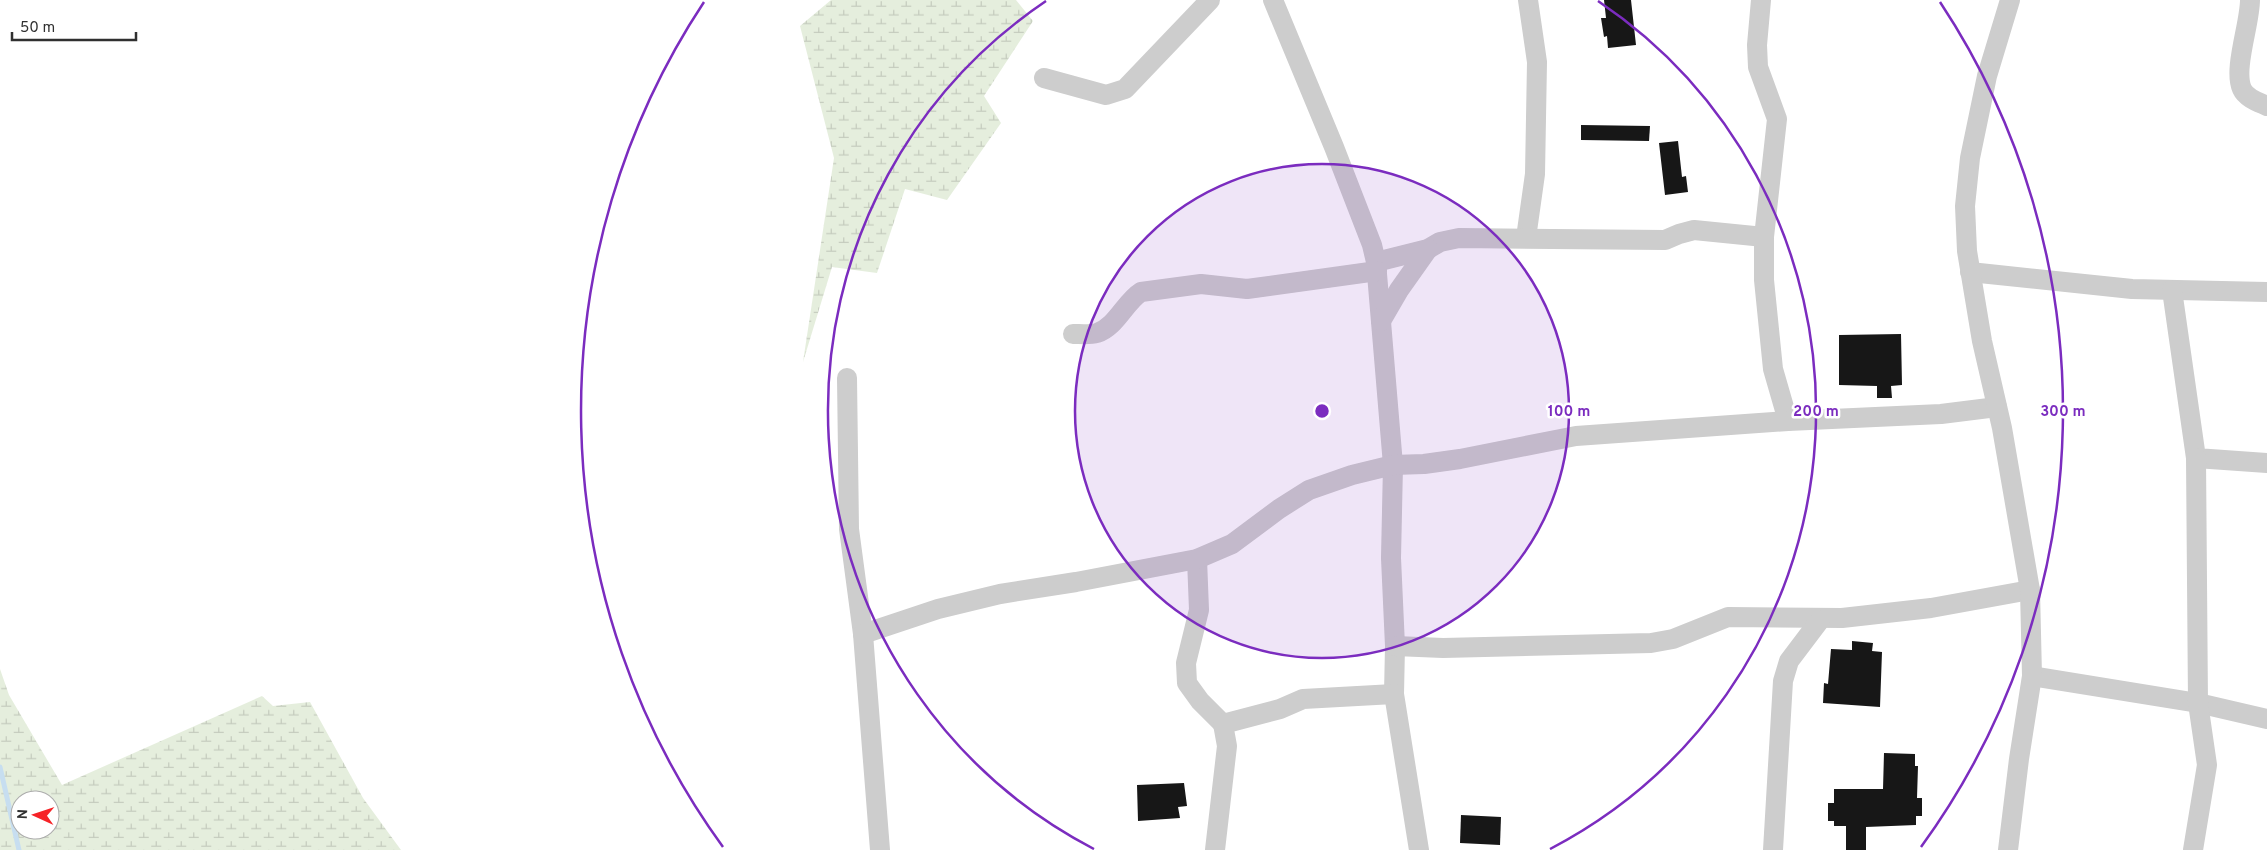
<svg xmlns="http://www.w3.org/2000/svg" width="2267" height="850" viewBox="0 0 2267 850" font-family="Overpass,sans-serif">
<style>
.wetland{fill:url(#wetland-marsh);fill-rule:evenodd}
.lines{fill:none;stroke-linecap:round;stroke-linejoin:round}
.stream{stroke:#c7def0;stroke-width:5}
.building{fill:#171717}
.minor{stroke:#cdcdcd;stroke-width:20}
.ring{fill:none;stroke:#7b2cbf;stroke-width:2.5}
.centre{fill:#7b2cbf;stroke:#fff;stroke-width:2.5}
.ring-label{font-size:15px;text-anchor:middle;font-weight:bold;fill:#7b2cbf;stroke:#fff;stroke-width:5;stroke-linejoin:round;paint-order:stroke}
</style>
<defs>
<pattern id="wetland-marsh" width="20" height="14" patternUnits="userSpaceOnUse" patternTransform="scale(1.25)"><rect width="20" height="14" fill="#e5eedd"/><path d="M1 5h8M5 5V1M11 12h8M15 12V8" fill="none" stroke="#c5ccbe"/></pattern>
</defs>
<rect width="100%" height="100%" fill="#fff"/>
<g class="wetland">
<path d="M831 0H1016L1033 21 984 96 1001 123 947 200 905 189 877 273 832 267 803 362 834 158 800 26Z"/>
<path d="M0 669 9 695 62 785 262 696 273 706 310 702 363 798 401 850H0ZM20 800H50V830H20Z"/>
</g>
<g class="lines">
<path class="stream" d="M0 767 19 850"/>
</g>
<g class="building">
<path d="M1604 0H1631L1636 45 1608 48 1607 36 1604 37 1601 18H1606Z"/>
<path d="M1581 125 1650 126 1649 141 1581 140Z"/>
<path d="M1678 141 1682 177 1686 176 1688 192 1665 195 1659 143Z"/>
<path d="M1901 334 1902 385 1891 386 1892 398H1877V386L1839 385V335Z"/>
<path d="M1852 641 1873 643 1872 651 1882 652 1880 707 1823 703 1824 683 1828 684 1831 649 1852 650Z"/>
<path d="M1884 753 1915 754V766H1918L1917 798H1922V816H1916V825L1866 827V850H1846V826H1834V821H1828V803H1834V789H1883Z"/>
<path d="M1184 783 1187 806 1178 807 1180 818 1138 821 1137 785Z"/>
<path d="M1461 815 1501 817 1500 845 1460 843Z"/>
</g>
<g class="lines">
<g class="minor">
<path d="M1273 0 1334 147 1372 245 1376 262 1393 465 1391 558 1395 646 1394 694 1419 850"/>
<path d="M2250 0C2250 24 2233 69 2242 89 2246 98 2258 102 2267 106"/>
<path d="M1044 78 1106 95 1125 89 1210 0"/>
<path d="M1764 237V280L1773 369 1788 421"/>
<path d="M1526 238 1535 174 1537 62 1528 0"/>
<path d="M1376 262 1428 249 1440 242 1459 238 1665 240 1679 234 1694 230 1764 237 1777 119 1758 67 1757 45 1761 0"/>
<path d="M1970 272 2132 289 2267 292"/>
<path d="M2172 290 2196 458 2267 463"/>
<path d="M1381 321 1399 290 1428 249"/>
<path d="M1073 334C1080 334 1090 335 1097 333 1116 327 1125 302 1141 292L1201 284 1247 289 1377 271"/>
<path d="M847 378 849 529 863 634 880 850"/>
<path d="M1197 559 1199 610 1186 663 1187 683 1200 701 1223 724"/>
<path d="M863 634 938 609 1000 594 1076 582 1197 559 1232 544 1279 509 1309 490 1352 475 1393 465 1424 464 1460 459 1576 436 1788 421 1941 414 1997 407"/>
<path d="M1395 646 1443 648 1651 643 1673 639 1728 617 1842 618 1931 608 2030 590"/>
<path d="M2032 676 2198 703 2267 719"/>
<path d="M1215 850 1227 746 1223 724 1280 709 1303 699 1394 694"/>
<path d="M1773 850 1783 681 1789 661 1820 620"/>
<path d="M2008 850 2019 759 2032 676 2030 590 2002 428 1982 341 1967 251 1965 206 1970 158 1987 76 2010 0"/>
<path d="M2193 850 2207 765 2198 703 2196 458"/>
</g>
</g>
<circle cx="1322" cy="411" r="247" fill="#7b2cbf" fill-opacity=".12"/>
<g class="ring">
<circle cx="1322" cy="411" r="247"/>
<path d="M1094 849A494 494 0 0 1 1046 1M1598 1A494 494 0 0 1 1550 849"/>
<path d="M723 847A741 741 0 0 1 704 2M1940 2A741 741 0 0 1 1921 847"/>
</g>
<circle cx="1322" cy="411" r="8" class="centre"/>
<g class="ring-label">
<text x="1569" y="416">100 m</text>
<text x="1816" y="416">200 m</text>
<text x="2063" y="416">300 m</text>
</g>
<g transform="translate(35 815) rotate(273)"><circle r="24" fill="#ffffff" stroke="#acacac"/>
<path d="M0-4L9 19L0 12L-9 19Z" fill="#f62327"/>
<text y="-8" font-size="14" font-weight="bold" text-anchor="middle" fill="#303030">N</text>
</g>
<path d="M12 32v8h124v-8" fill="none" stroke="#303030" stroke-width="2.5"/>
<text x="20" y="32" font-size="15" fill="#303030" stroke="#ffffff" stroke-width="4" paint-order="stroke">50 m</text>
</svg>
